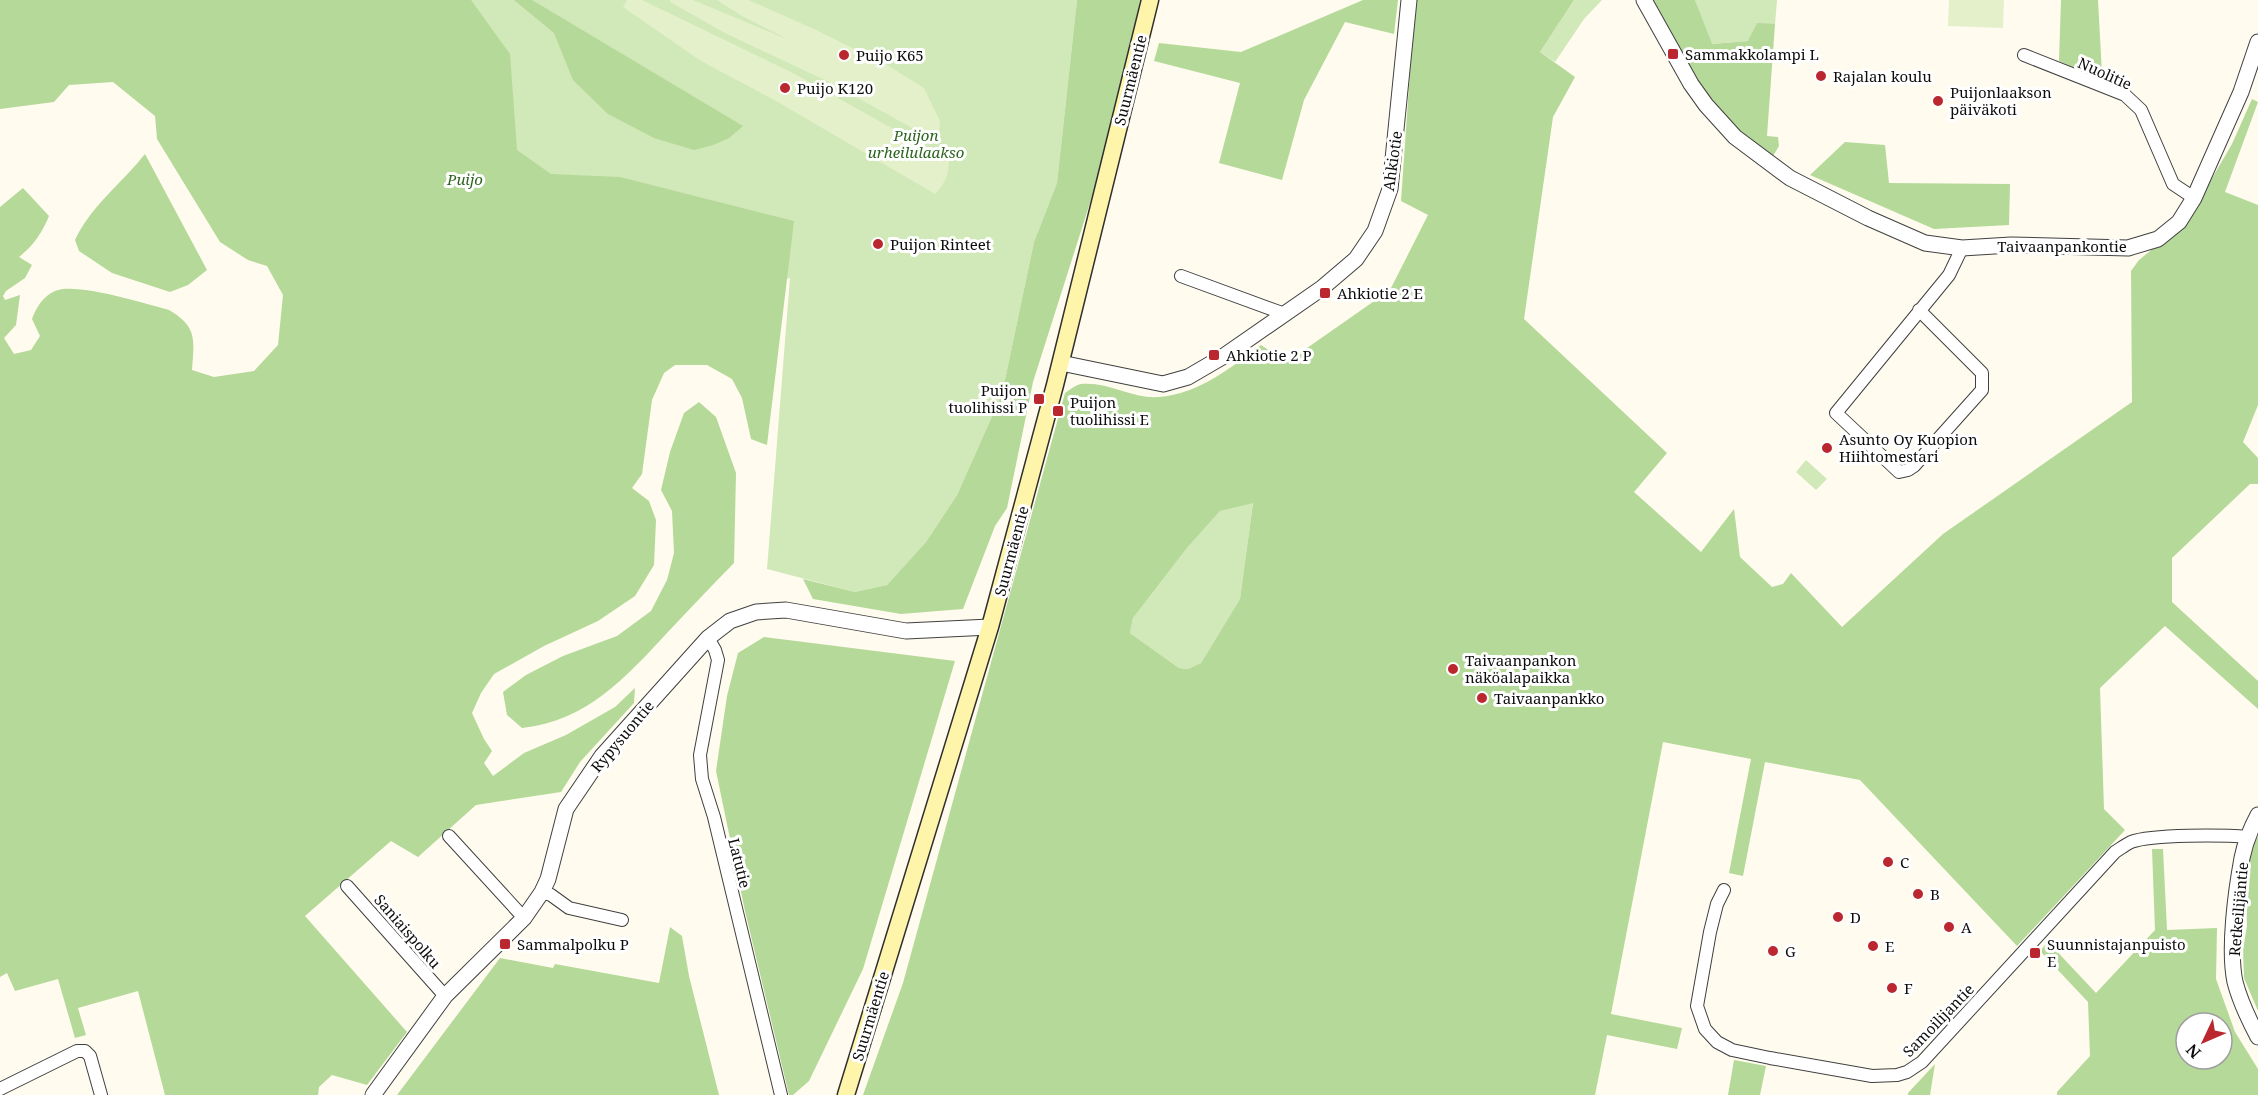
<svg xmlns="http://www.w3.org/2000/svg" width="2258" height="1095" viewBox="0 0 2258 1095" font-family="'Noto Serif',serif">
<style>
.green{fill:#d1e8b8}
.forest{fill:#b5d998;fill-rule:evenodd}
.pitch{fill:#e3f0ca}
.lines{fill:none;stroke-linecap:round;stroke-linejoin:round}
.minor-casing{stroke:#404040;stroke-width:14}
.tertiary-casing{stroke:#404040;stroke-width:17}
.secondary-casing{stroke:#2f2f2f;stroke-width:19}
.minor{stroke:#fff;stroke-width:12}
.tertiary{stroke:#fff;stroke-width:15}
.secondary{stroke:#fef4aa;stroke-width:16}
.poi-dot{fill:#bb272f;stroke:#fff;stroke-width:2}
.labels{text-anchor:middle;dominant-baseline:central;stroke-width:6;stroke-linejoin:round;paint-order:stroke}
.poi-label{font-size:15px;fill:#0d0d0d;stroke:#fff;text-anchor:start}
.street-label{font-size:15px;fill:#0d0d0d;stroke:#fff}
.park-label{font-size:15px;font-style:italic;fill:#2d641f;stroke:#fff}
</style>
<rect width="100%" height="100%" fill="#fffbee"/>
<g class="green">
<path d="M181 0H1077L1057 183 1034 242 1002 394 957 495 926 542 887 585 855 592 767 569 790 278 305 405 302 256Z"/>
<path d="M1574 0H1602L1584 19 1555 62 1540 52Z"/>
<path d="M1695 0H1777L1775 24H1757L1749 41 1711 44Z"/>
<path d="M1806 460 1827 479 1816 490 1796 472Z"/>
<path d="M1253 502 1240 599 1201 663 1188 669 1179 668 1130 633 1133 618 1187 548 1220 511Z"/>
</g>
<g class="forest">
<path d="M0 0H471L510 54 517 150 551 174 620 177 794 221 767 445 751 439 742 398 732 379 707 365H675L664 373 652 400 642 474 632 488 649 501 656 520 654 565 635 596 598 621 544 646 494 674 481 693 472 713 484 739 492 751 484 763 493 776 524 753 566 735 615 707 635 688 634 703 580 762 561 792 476 805 418 857 391 841 305 916 407 1032 367 1085 332 1075 319 1087 318 1095H165L138 991 78 1008 86 1035 75 1038 58 979 15 991 7 973 0 977V207L23 188 49 216C42 233 34 245 19 257L32 265 25 278 6 291 3 296 5 300 20 295 16 325 4 338 14 354 31 350 40 336 32 319C36 308 43 296 55 291 77 282 145 304 169 310 198 327 194 340 192 370L214 377 254 371 278 345 283 295 267 266 248 260 220 242 157 139 155 116 113 82 69 85 54 102 0 109Z"/>
<path d="M514 0H532L743 126 729 138 713 145 694 150 654 138 608 114 573 80 554 33Z"/>
<path d="M1077 0H1140L1123 86 1109 143 1033 382 1007 508 995 526 963 609 901 614 813 599 803 579 855 592 887 585 926 542 957 495 1002 394 1034 242 1057 183Z"/>
<path d="M1363 0H1398L1394 34 1345 22 1304 100 1282 180 1219 163 1240 83 1154 61 1159 43 1241 52Z"/>
<path d="M1415 0H1574L1540 52 1575 77 1553 117 1524 319 1667 453 1634 492 1701 552 1734 509 1740 557 1772 587 1783 584 1791 573 1842 627 1943 534 2132 402 2131 271 2139 260 2187 221 2232 144 2252 99 2258 102 2225 192 2258 205V405L2243 442 2258 458V484H2250L2172 558V602L2258 681V709L2165 626 2100 688 2104 809 2125 830 2017 946 1860 780 1765 762 1743 876 1729 873 1751 759 1663 742 1611 1014 1682 1028 1677 1049 1607 1035 1595 1095H863L903 983 1065 393C1070 390 1075 385 1081 384 1107 381 1133 399 1159 397 1199 394 1230 368 1261 345L1287 362 1390 290 1428 215 1401 201ZM1253 503 1240 599 1201 663 1188 669 1179 668 1130 633 1133 618 1187 548 1220 511Z"/>
<path d="M1653 0H1695L1712 44 1748 41 1757 23 1775 24 1767 136 1778 137 1779 146 1773 156 1763 153 1723 116 1686 67Z"/>
<path d="M2061 0H2098L2102 74H2087L2059 61Z"/>
<path d="M1845 142 1885 145 1889 183 2010 184 2009 225 1934 229 1810 175Z"/>
<path d="M145 154 207 270 188 285 170 292 112 273 79 251 75 240C91 206 122 183 145 154Z"/>
<path d="M699 402 716 417 736 473 734 563C711 586 689 610 667 633 625 678 587 721 522 728L507 715 503 692 526 675 563 656 617 636 651 611 667 580 674 553 672 511 661 490 670 452 684 413Z"/>
<path d="M764 637 955 661 863 969 809 1081 793 1095H789L745 911 716 771 727 696 738 653Z"/>
<path d="M2258 836V1011L2244 978 2243 949 2247 926 2245 858Z"/>
<path d="M2152 849H2163L2167 930 2217 928 2216 979 2235 1032 2258 1069V1095H2057V1092L2090 1056 2088 1002 2040 951 2048 942 2096 993 2155 930ZM2186 1023H2222V1059H2186Z"/>
<path d="M670 927 682 936 689 976 719 1095H397L500 958 553 968 555 964 659 983Z"/>
<path d="M1734 1060 1766 1066 1760 1095H1728Z"/>
<path d="M1935 1064 1930 1095H1908V1093Z"/>
</g>
<g class="pitch">
<path d="M627 0H642L795 74 949 160C949 174 945 184 935 194L776 101 701 61 623 7Z"/>
<path d="M670 0H693L789 40 742 16 717 0H748L753 2 814 29 887 65 924 88 940 121 939 143 831 83 725 33 670 2Z"/>
<path d="M1949 0H2004L2003 28 1948 26Z"/>
</g>
<g class="lines">
<g class="minor-casing">
<g id="minor">
<path d="M2024 55 2125 95 2141 110 2173 184 2194 198"/>
<path d="M1181 276 1282 313"/>
<path d="M1919 310 1982 373V390L1914 466 1908 470 1899 472 1836 413 1949 275 1962 248"/>
<path d="M708 638 715 650 718 660 700 755 702 779 714 817 781 1095"/>
<path d="M449 836 524 918"/>
<path d="M347 886 445 996"/>
<path d="M1724 890 1717 904 1710 932 1697 1006 1705 1029 1717 1042 1732 1050 1770 1058 1872 1076 1897 1075 1907 1072 1922 1062 2115 852C2120 849 2125 845 2131 842 2152 834 2224 835 2248 837"/>
<path d="M542 892 551 895 569 908 622 920"/>
<path d="M0 1089 77 1051H85L90 1056 101 1095"/>
</g>
</g>
<g class="tertiary-casing">
<g id="tertiary">
<path d="M1644 0 1691 84 1706 105 1735 137 1790 178 1868 218 1925 243 1962 248 2011 245 2128 248 2158 239 2179 222 2194 198 2241 92 2258 42"/>
<path d="M1061 363 1163 384 1188 377 1224 356 1322 288 1356 259 1375 231 1390 189 1409 0"/>
<path d="M2258 815C2251 828 2245 843 2242 858 2236 891 2228 949 2235 982 2240 1001 2249 1020 2258 1037"/>
<path d="M373 1095 445 996 524 918 542 892 548 879 566 809 602 756 708 638 730 621 756 612 786 610 906 631 990 627"/>
</g>
</g>
<g class="secondary-casing">
<path id="secondary" d="M846 1095 990 627 1055 385 1150 0"/>
</g>
<use href="#minor" class="minor"/>
<use href="#tertiary" class="tertiary"/>
<use href="#secondary" class="secondary"/>
</g>
<g class="poi-dot">
<rect x="1667" y="48" width="12" height="12" rx="3"/>
<circle cx="844" cy="55" r="6"/>
<circle cx="1821" cy="76" r="6"/>
<circle cx="785" cy="88" r="6"/>
<circle cx="1938" cy="101" r="6"/>
<circle cx="878" cy="244" r="6"/>
<rect x="1319" y="287" width="12" height="12" rx="3"/>
<rect x="1208" y="349" width="12" height="12" rx="3"/>
<rect x="1033" y="393" width="12" height="12" rx="3"/>
<rect x="1052" y="405" width="12" height="12" rx="3"/>
<circle cx="1827" cy="448" r="6"/>
<circle cx="1453" cy="669" r="6"/>
<circle cx="1482" cy="698" r="6"/>
<circle cx="1888" cy="862" r="6"/>
<circle cx="1918" cy="894" r="6"/>
<circle cx="1838" cy="917" r="6"/>
<circle cx="1949" cy="927" r="6"/>
<rect x="499" y="938" width="12" height="12" rx="3"/>
<circle cx="1873" cy="946" r="6"/>
<circle cx="1773" cy="951" r="6"/>
<rect x="2029" y="947" width="12" height="12" rx="3"/>
<circle cx="1892" cy="988" r="6"/>
</g>
<g class="labels">
<g class="poi-label">
<text x="1685" y="54">Sammakkolampi L</text>
<text x="856" y="55">Puijo K65</text>
<text x="1833" y="76">Rajalan koulu</text>
<text x="797" y="88">Puijo K120</text>
<text x="1950" y="92">Puijonlaakson<tspan x="1950" dy="17">päiväkoti</tspan></text>
<text x="890" y="244">Puijon Rinteet</text>
<text x="1337" y="293">Ahkiotie 2 E</text>
<text x="1226" y="355">Ahkiotie 2 P</text>
<text x="1027" y="390" text-anchor="end">Puijon<tspan x="1027" dy="17">tuolihissi P</tspan></text>
<text x="1070" y="402">Puijon<tspan x="1070" dy="17">tuolihissi E</tspan></text>
<text x="1839" y="439">Asunto Oy Kuopion<tspan x="1839" dy="17">Hiihtomestari</tspan></text>
<text x="1465" y="660">Taivaanpankon<tspan x="1465" dy="17">näköalapaikka</tspan></text>
<text x="1494" y="698">Taivaanpankko</text>
<text x="1900" y="862">C</text>
<text x="1930" y="894">B</text>
<text x="1850" y="917">D</text>
<text x="1961" y="927">A</text>
<text x="517" y="944">Sammalpolku P</text>
<text x="2047" y="944">Suunnistajanpuisto<tspan x="2047" dy="17">E</tspan></text>
<text x="1885" y="946">E</text>
<text x="1785" y="951">G</text>
<text x="1904" y="988">F</text>
</g>
<g class="street-label">
<text transform="translate(2105 73) rotate(24)">Nuolitie</text>
<text transform="translate(1130 80) rotate(-76)">Suurmäentie</text>
<text transform="translate(1392 161) rotate(-82)">Ahkiotie</text>
<text x="2062" y="246">Taivaanpankontie</text>
<text transform="translate(1011 551) rotate(-75)">Suurmäentie</text>
<text transform="translate(622 736) rotate(-50)">Rypysuontie</text>
<text transform="translate(740 863) rotate(76)">Latutie</text>
<text transform="translate(2238 909) rotate(-85)">Retkeilijäntie</text>
<text transform="translate(408 931) rotate(49)">Saniaispolku</text>
<text transform="translate(870 1016) rotate(-73)">Suurmäentie</text>
<text transform="translate(1938 1020) rotate(-46)">Samoilijantie</text>
</g>
<g class="park-label">
<text x="916" y="135">Puijon<tspan x="916" dy="17">urheilulaakso</tspan></text>
<text x="465" y="179">Puijo</text>
</g>
</g>
<g transform="translate(2204 1041) rotate(226)"><circle r="28" fill="#ffffff" stroke="#9e9e9e" stroke-width="1.5"/>
<path d="M0-4.5L10 22L0 15L-10 22Z" fill="#bb272f"/>
<text y="-9" font-size="16" font-weight="bold" text-anchor="middle" fill="#0d0d0d">N</text>
</g>
</svg>
